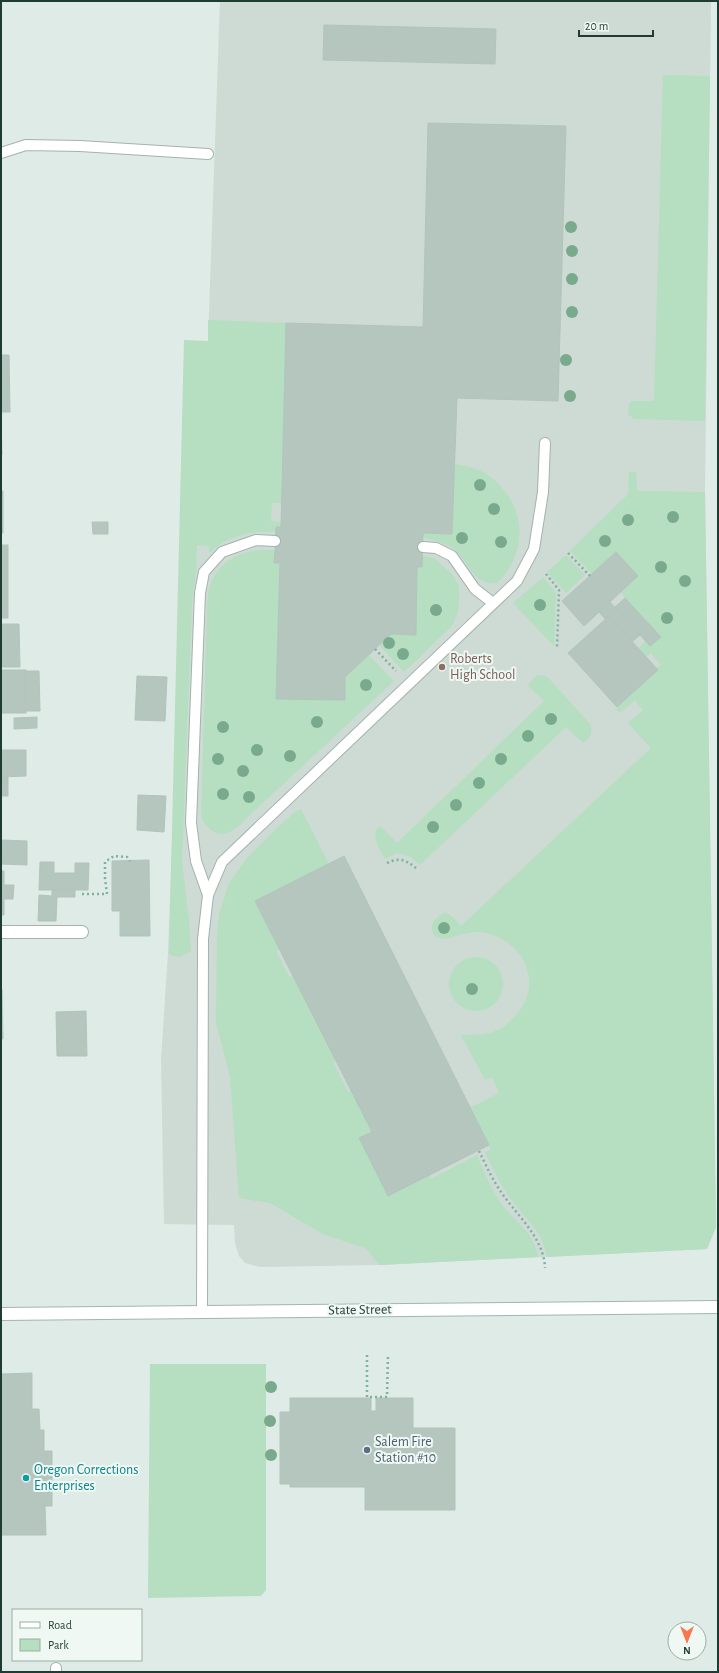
<svg xmlns="http://www.w3.org/2000/svg" width="719" height="1673" viewBox="0 0 719 1673" font-family="'Alegreya Sans',sans-serif">
<style>
.built{fill:#cddbd4}
.green{fill:#b6dec0}
.building{fill:#b4c6be;stroke:#b1c5bc}
.lines{fill:none;stroke-linecap:round;stroke-linejoin:round}
.lane-casing{stroke:#a2b3ad;stroke-width:12}
.street-casing{stroke:#a2b3ad;stroke-width:14}
.secondary-casing{stroke:#9db8ae;stroke-width:14}
.path{stroke:#7db1a0;stroke-width:2.5;stroke-dasharray:2 3;stroke-linecap:butt}
.lane{stroke:#fff;stroke-width:10}
.street{stroke:#fff;stroke-width:12}
.secondary{stroke:#fff;stroke-width:12}
.tree{fill:#7aaa8d}
.education-dot{fill:#8d6e63;stroke:#eff8f3;stroke-width:1.5}
.service-dot{fill:#5c6f8a;stroke:#eff8f3;stroke-width:1.5}
.culture-dot{fill:#0f9aa8;stroke:#eff8f3;stroke-width:1.5}
.labels{text-anchor:middle;dominant-baseline:central;stroke-width:4;stroke-linejoin:round;paint-order:stroke}
.education-label{font-size:14px;fill:#785e54;stroke:#eff8f3;text-anchor:start}
.street-label{font-size:14px;fill:#1f3c34;stroke:#eff8f3}
.service-label{font-size:14px;fill:#4e5e75;stroke:#eff8f3;text-anchor:start}
.culture-label{font-size:14px;fill:#0d838f;stroke:#eff8f3;text-anchor:start}
</style>
<rect width="100%" height="100%" fill="#dfebe6"/>
<path class="built" d="M220 1H711L705 492 716 1227 707 1249 379 1265 260 1267 245 1263 239 1256 235 1243 234 1225 164 1224 161 1060 168 953 172 842 208 340Z"/>
<g class="green">
<path d="M663 75 710 76 705 421 634 419 628 414 629 404 632 401H654Z"/>
<path d="M208 320 286 323 281 503H272L271 521 281 522V527H276L275 532C250 531 228 535 209 553V546L197 545 196 571 192 603 182 862 189 920 191 951 180 957 173 956 169 953 184 340 208 341Z"/>
<path d="M454 464C466 466 480 468 489 476 526 503 530 551 497 583 473 586 470 563 455 550 447 543 434 540 423 538V533Z"/>
<path d="M629 472H636L637 491 705 492 716 1227 707 1249 547 1257C542 1229 525 1220 511 1199 500 1185 493 1168 485 1153L491 1149 470 1108 499 1093 492 1077 485 1080 461 1035C473 1034 485 1036 497 1030 503 1028 509 1022 514 1017 546 985 524 938 481 932 469 931 455 937 443 939L434 935C433 932 431 929 432 925 433 921 441 912 446 913 452 914 457 923 461 926L651 748 628 723 643 710 635 700 620 713 616 709 658 670 656 668 661 665 651 653 646 657 638 648 646 641 650 646 661 637 621 593 638 576 616 552 592 574 570 551 628 494Z"/>
<path d="M259 550H275L274 563H280L276 699 345 700V677L369 655 394 681 236 828C222 840 207 832 201 816L207 610C208 603 207 593 210 586 218 562 237 553 259 550Z"/>
<path d="M566 555 585 575 566 593 547 572Z"/>
<path d="M422 556 434 558 452 574 459 586V605L457 615 452 626 404 672 379 645 391 634 415 635 417 567Z"/>
<path d="M543 577 556 593 554 646 513 603Z"/>
<path d="M543 675 548 677 551 681 591 725C592 734 591 738 583 743L566 727 420 865 411 857 397 853 385 859C379 848 372 839 377 828L380 826 397 843 544 701 529 687V683L536 676Z"/>
<path d="M301 809 329 864 255 901 280 949 276 951 289 977 293 975 336 1060 333 1062 348 1092 351 1090 372 1132 359 1138 388 1196 429 1175 431 1179 477 1155C483 1170 494 1194 503 1206 516 1222 536 1236 538 1257L379 1265 367 1249 323 1234 270 1203 239 1198 230 1077 216 1023 217 933 219 914 229 883 246 859 280 825 296 811Z"/>
<circle cx="476" cy="984" r="27"/>
<path d="M150 1364H266V1590L261 1596 148 1598Z"/>
</g>
<g class="building">
<path d="M324 25 496 29 495 64 323 60Z"/>
<path d="M428 123 566 126 558 401 457 398 452 534 423 533 422 567H417L416 635 391 634 345 677V700L276 699 280 563H274L275 550 276 527H281L286 323 423 327Z"/>
<path d="M1 355H9L10 412H1Z"/>
<path d="M1 415 2 455H1Z"/>
<rect x="1" y="491" width="2" height="42"/>
<path d="M92 522H108V534H93Z"/>
<rect x="1" y="545" width="7" height="73"/>
<path d="M616 552 638 576 584 626 562 601Z"/>
<path d="M625 598 661 637 650 646 615 607Z"/>
<path d="M610 602 640 635 632 642 609 616 605 619 599 612Z"/>
<path d="M609 616 658 670 617 707 568 653Z"/>
<path d="M1 624H19L20 667H1Z"/>
<rect x="1" y="670" width="25" height="43"/>
<path d="M26 671H39L40 711H26Z"/>
<path d="M137 676 167 677 165 721 135 720Z"/>
<path d="M37 717V728L14 729V718Z"/>
<path d="M1 750H26V776L1 777Z"/>
<rect x="1" y="777" width="7" height="19"/>
<path d="M138 795 166 796 164 832 137 830Z"/>
<path d="M1 840 27 841V865L1 864Z"/>
<path d="M344 856 489 1145 388 1196 359 1138 372 1132 255 901Z"/>
<path d="M149 860 150 936H120V911H112V861Z"/>
<path d="M40 862H54V873H75V863H89L88 890H39Z"/>
<path d="M1 871H4V885H14L13 899H4V915H1Z"/>
<path d="M52 890H75V897H57L56 921H38L39 895 52 896Z"/>
<path d="M1 989H2L3 1039H1Z"/>
<path d="M86 1011 87 1056H57L56 1012Z"/>
<path d="M32 1373V1409H39L40 1430H44V1451H52V1506H45L46 1535H1V1374Z"/>
<path d="M290 1398H371V1411H376V1398H413V1428H455V1510H365V1487H290V1484H280V1412H290Z"/>
</g>
<g class="lines">
<g class="lane-casing">
<g id="lane">
<path d="M1 153 26 145 80 146 208 154"/>
<path d="M423 547 436 548 452 556 475 589 493 603"/>
<path d="M208 895 196 861 191 823 200 593 204 572 222 552 256 540 275 541"/>
<path d="M202 1312 203 939 208 895 222 862 517 581 534 549 543 492 545 443"/>
<path d="M56 1668V1672"/>
</g>
</g>
<g class="street-casing">
<path id="street" d="M1 932H82"/>
</g>
<g class="secondary-casing">
<path id="secondary" d="M1 1314 718 1307"/>
</g>
<g class="path">
<path d="M568 553 590 576"/>
<path d="M546 574 559 590 557 649"/>
<path d="M375 649 396 671"/>
<path d="M387 863C399 857 406 860 416 868"/>
<path d="M82 894H107L105 878V862L114 856 127 857 130 861"/>
<path d="M479 1151C485 1163 491 1177 499 1189 515 1214 544 1237 545 1268"/>
<path d="M367 1355V1397H387L388 1355"/>
</g>
<use href="#lane" class="lane"/>
<use href="#street" class="street"/>
<use href="#secondary" class="secondary"/>
</g>
<g class="tree">
<circle cx="571" cy="227" r="6"/>
<circle cx="572" cy="251" r="6"/>
<circle cx="572" cy="279" r="6"/>
<circle cx="572" cy="312" r="6"/>
<circle cx="566" cy="360" r="6"/>
<circle cx="570" cy="396" r="6"/>
<circle cx="480" cy="485" r="6"/>
<circle cx="494" cy="509" r="6"/>
<circle cx="673" cy="517" r="6"/>
<circle cx="628" cy="520" r="6"/>
<circle cx="462" cy="538" r="6"/>
<circle cx="605" cy="541" r="6"/>
<circle cx="501" cy="542" r="6"/>
<circle cx="661" cy="567" r="6"/>
<circle cx="685" cy="581" r="6"/>
<circle cx="540" cy="605" r="6"/>
<circle cx="436" cy="610" r="6"/>
<circle cx="667" cy="618" r="6"/>
<circle cx="389" cy="643" r="6"/>
<circle cx="403" cy="654" r="6"/>
<circle cx="366" cy="685" r="6"/>
<circle cx="551" cy="719" r="6"/>
<circle cx="317" cy="722" r="6"/>
<circle cx="223" cy="727" r="6"/>
<circle cx="528" cy="736" r="6"/>
<circle cx="257" cy="750" r="6"/>
<circle cx="290" cy="756" r="6"/>
<circle cx="218" cy="759" r="6"/>
<circle cx="501" cy="759" r="6"/>
<circle cx="243" cy="771" r="6"/>
<circle cx="479" cy="783" r="6"/>
<circle cx="223" cy="794" r="6"/>
<circle cx="249" cy="797" r="6"/>
<circle cx="456" cy="805" r="6"/>
<circle cx="433" cy="827" r="6"/>
<circle cx="444" cy="928" r="6"/>
<circle cx="472" cy="989" r="6"/>
<circle cx="271" cy="1387" r="6"/>
<circle cx="270" cy="1421" r="6"/>
<circle cx="271" cy="1455" r="6"/>
</g>
<circle class="education-dot" cx="442" cy="667" r="4"/>
<circle class="service-dot" cx="367" cy="1450" r="4"/>
<circle class="culture-dot" cx="26" cy="1478" r="4"/>
<g class="labels">
<g class="education-label">
<text x="450" y="659">Roberts<tspan x="450" dy="16">High School</tspan></text>
</g>
<g class="street-label">
<text transform="translate(360 1310) rotate(-1)">State Street</text>
</g>
<g class="service-label">
<text x="375" y="1442">Salem Fire<tspan x="375" dy="16">Station #10</tspan></text>
</g>
<g class="culture-label">
<text x="34" y="1470">Oregon Corrections<tspan x="34" dy="16">Enterprises</tspan></text>
</g>
</g>
<rect width="719" height="1673" fill="none" stroke="#1f3c34" stroke-width="4"/>
<rect x="12" y="1609" width="130" height="52" fill="#eff8f3" stroke="#9cada7"/>
<rect x="20" y="1622" width="20" height="6" fill="#ffffff" stroke="#9cada7"/>
<text x="48" y="1629" font-size="12" fill="#1f3c34">Road</text>
<rect x="20" y="1639" width="20" height="12" fill="#b6dec0" stroke="#9cada7"/>
<text x="48" y="1649" font-size="12" fill="#1f3c34">Park</text>
<g transform="translate(687 1641) rotate(180)"><circle r="19" fill="#eff8f3" stroke="#9cada7"/>
<path d="M0-3L7 15L0 10L-7 15Z" fill="#fa764e"/>
<text y="-6" font-size="11" font-weight="bold" text-anchor="middle" fill="#1f3c34">N</text>
</g>
<path d="M579 30v6h74v-6" fill="none" stroke="#1f3c34" stroke-width="2"/>
<text x="585" y="30" font-size="12" fill="#1f3c34" stroke="#eff8f3" stroke-width="3" paint-order="stroke">20 m</text>
</svg>
